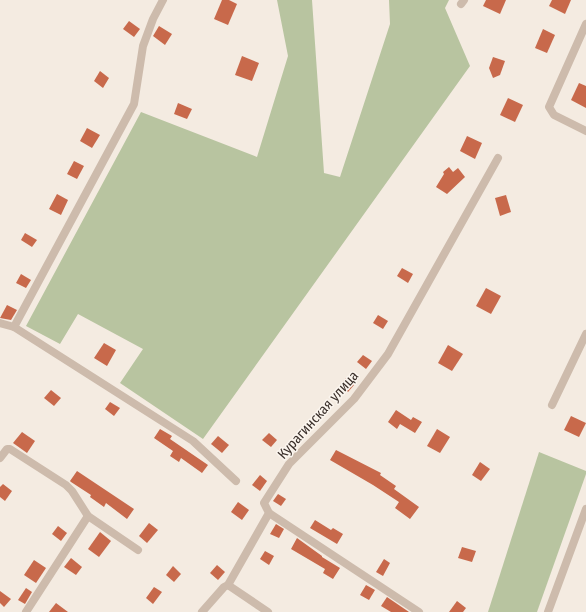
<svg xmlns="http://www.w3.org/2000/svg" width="586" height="612" viewBox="0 0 586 612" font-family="'Fira Sans Condensed',sans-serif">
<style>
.green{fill:#b8c4a0}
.building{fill:#c8694b}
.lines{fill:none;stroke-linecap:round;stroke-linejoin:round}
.minor{stroke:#cdbbac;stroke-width:8}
.labels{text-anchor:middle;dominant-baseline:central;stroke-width:3;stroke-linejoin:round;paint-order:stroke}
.street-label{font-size:14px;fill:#3b302b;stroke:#fbf5ee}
</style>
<rect width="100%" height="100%" fill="#f4ebe1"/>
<g class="green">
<path d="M277 0H312L324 173 340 177 390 24 389 0H449L445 8 470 66 203 439 120 383 143 349 78 314 60 344 26 326 141 112 257 157 288 56Z"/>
<path d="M539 452 586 471V474L537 612H488Z"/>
</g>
<g class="building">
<path d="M222 0H229L237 4 228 25 214 19Z"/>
<path d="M486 0H506L500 14 483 6Z"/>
<path d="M552 0H571L565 14 549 6Z"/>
<path d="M129 21 140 29 134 37 123 29Z"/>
<path d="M159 26 172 34 165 45 153 36Z"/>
<path d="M543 29 555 35 547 53 535 48Z"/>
<path d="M242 56 259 63 252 81 235 75Z"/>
<path d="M493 57 505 61 500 75 493 78 489 68Z"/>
<path d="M100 71 109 78 103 88 94 81Z"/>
<path d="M579 83 586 86V108L571 100Z"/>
<path d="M508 98 523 105 515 122 500 115Z"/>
<path d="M178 103 192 109 187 119 174 114Z"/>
<path d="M87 128 100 135 92 148 80 141Z"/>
<path d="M467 136 482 143 475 159 460 151Z"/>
<path d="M74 161 84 166 77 179 67 174Z"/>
<path d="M449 167 453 172 458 168 465 177 447 194 436 187 444 174 443 172Z"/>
<path d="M57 194 68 200 61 215 49 209Z"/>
<path d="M506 195 511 212 500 216 495 198Z"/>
<path d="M25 233 37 240 32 247 21 240Z"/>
<path d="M402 268 413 274 408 283 397 276Z"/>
<path d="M21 274 31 280 26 288 16 283Z"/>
<path d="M486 288 501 296 491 314 476 306Z"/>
<path d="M7 305 17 310 11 320 0 318Z"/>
<path d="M378 315 388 321 383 329 373 323Z"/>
<path d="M104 343 116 350 107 366 94 358Z"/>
<path d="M448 345 463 354 452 371 438 363Z"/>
<path d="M363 355 372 361 366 369 357 362Z"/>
<path d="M346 378 354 385 348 392 340 385Z"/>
<path d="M51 390 61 398 54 406 44 398Z"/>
<path d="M110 402 120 408 114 416 105 409Z"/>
<path d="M396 410 411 420 413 417 422 422 415 433 400 424 397 429 388 422Z"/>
<path d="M571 416 586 423 579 437 564 430Z"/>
<path d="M160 429 172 436 170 439 208 465 202 473 181 458 179 462 170 456 173 451 154 438Z"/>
<path d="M437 429 450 437 440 453 427 446Z"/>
<path d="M22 432 35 441 27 453 13 443Z"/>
<path d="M269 433 277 440 271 447 262 440Z"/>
<path d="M218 436 229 445 222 453 211 444Z"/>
<path d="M336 450 381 473 380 475 396 486 394 489 419 507 410 519 395 508 399 502 373 485 330 460Z"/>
<path d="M480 462 490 469 481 481 472 475Z"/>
<path d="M77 471 134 509 127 519 106 503 104 507 90 497 91 495 71 482 70 481Z"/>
<path d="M260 475 267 481 260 491 252 485Z"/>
<path d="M3 484 12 491 5 501 0 497V487Z"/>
<path d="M278 494 286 499 281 506 273 501Z"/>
<path d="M238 502 249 510 242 520 231 512Z"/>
<path d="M315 520 331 530 333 528 343 534 337 544 310 528Z"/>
<path d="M149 523 158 530 147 543 139 536Z"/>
<path d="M276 524 284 529 279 538 270 534Z"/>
<path d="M58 526 67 533 61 541 52 534Z"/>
<path d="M100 532 111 541 99 557 88 549Z"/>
<path d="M297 538 322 556V557L340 568 333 579 323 573 325 569 291 549Z"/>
<path d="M462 547 476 551 472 562 458 558Z"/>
<path d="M265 551 274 556 269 565 260 559Z"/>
<path d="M71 558 82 567 76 575 64 567Z"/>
<path d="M384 559 390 563 383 576 376 572Z"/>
<path d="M34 560 46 568 36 583 24 575Z"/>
<path d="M217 565 225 572 218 580 210 573Z"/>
<path d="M173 566 181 574 174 582 166 575Z"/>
<path d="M366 585 375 590 369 600 360 595Z"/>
<path d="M154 587 162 592 153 604 146 598Z"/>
<path d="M26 588 32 592 25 604 18 600Z"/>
<path d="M0 591 11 599 4 607 0 603Z"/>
<path d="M387 597 409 612H391L381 606Z"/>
<path d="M457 601 466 608 463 612H449Z"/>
<path d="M56 603 68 612H49Z"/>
</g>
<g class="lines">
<g class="minor">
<path d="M461 4 464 0"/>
<path d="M586 24 549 107 554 115 586 131"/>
<path d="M0 323 14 327 134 104 143 46 153 19 163 0"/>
<path d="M14 327 193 441 236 481"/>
<path d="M552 405 586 334"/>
<path d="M0 458 7 449H10L66 485 72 491 88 516 138 550"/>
<path d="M269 513 419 612"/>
<path d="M228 585 269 513 264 503 289 464 354 399 388 354 498 158"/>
<path d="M26 612 88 516"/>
<path d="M202 612 224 587 228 585 268 612"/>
<path d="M548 612 586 509"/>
</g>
</g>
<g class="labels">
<g class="street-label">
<text transform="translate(318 415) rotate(-48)">Курагинская улица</text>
</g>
</g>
</svg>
